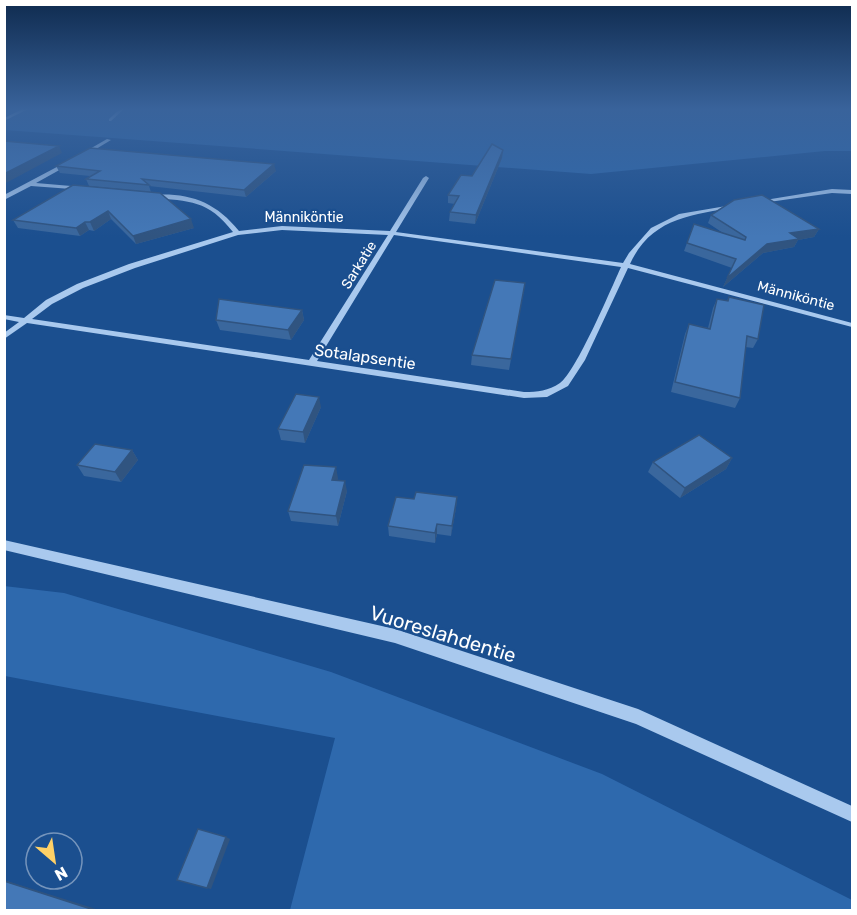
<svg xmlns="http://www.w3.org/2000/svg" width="857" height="915" viewBox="0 0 857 915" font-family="Rubik,sans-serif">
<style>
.green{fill:#2e69ad}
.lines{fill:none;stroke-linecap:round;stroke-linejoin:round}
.stream{fill:#9cc4f0;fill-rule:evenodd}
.minor{fill:#a9c9ee;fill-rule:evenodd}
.wall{fill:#3a679d}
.shaded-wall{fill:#305480}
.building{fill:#4478b7;stroke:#305480;stroke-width:1.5}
.labels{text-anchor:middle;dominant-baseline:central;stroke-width:4.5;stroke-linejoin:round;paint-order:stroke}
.far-street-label{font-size:14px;fill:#fff;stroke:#1b4f8f}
.street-label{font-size:16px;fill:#fff;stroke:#1b4f8f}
.near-street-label{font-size:20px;fill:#fff;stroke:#1b4f8f}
</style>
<rect width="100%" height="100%" fill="#1b4f8f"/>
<g class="green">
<path d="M4 109H852V151H825L591 174 5 130Z"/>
<path d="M4 586 64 593 331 672 602 774 852 900V910H290L335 738 5 676Z"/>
</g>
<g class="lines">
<path class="stream" d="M120 109H124L111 121H109V119Z"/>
<g class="minor">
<path d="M23 109H28L4 121V118Z"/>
<path d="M107 139 111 140 86 155 81 154Z"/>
<path d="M70 160 72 163 36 183 83 187 86 189 85 190 31 186 4 200V195Z"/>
<path d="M426 176 429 178 396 232 623 263 629 253 651 228 679 214 738 204 739 205 736 207C691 215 651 218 630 264L852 323V327L628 268 585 360 568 386 547 397 524 398 27 323 4 339V333L19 322 4 319V315L24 318 46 300 77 284 129 264 233 232C208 200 190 201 152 198L150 197V195C188 192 215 201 239 231L282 226 390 231 423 178ZM282 230 388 235 309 360 32 319 52 304 83 288 135 268 238 235ZM394 235 621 267C611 289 576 372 560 383 548 391 538 392 524 392L317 361Z"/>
<path d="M832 189 852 190V194L832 193 755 204 752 202Z"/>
<path d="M4 540 395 629 638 709 852 806V822L636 724 395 643 4 550Z"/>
</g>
</g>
<g class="wall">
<path d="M503 150 502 158 475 224 449 221 450 212 455 204 448 203V195Z"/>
<path d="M56 166 276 171 246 197 149 186 151 192 89 186 86 179 90 176 60 173Z"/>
<path d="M73 185 194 228 136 244 111 219 94 231 89 230 80 236 18 228 13 220Z"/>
<path d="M711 215 819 229 814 237 798 240 794 247 763 253 723 287 732 268 684 251 694 224 723 233 708 223Z"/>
<path d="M525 283 509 370 471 365 472 355Z"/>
<path d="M729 297 758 339 753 348 745 347 740 398 735 408 671 392 685 334 689 324 708 328 713 308 717 299 727 301Z"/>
<path d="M302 310 304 320 291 340 220 330 216 320Z"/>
<path d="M321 407 305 443 281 440 278 429Z"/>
<path d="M132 450 138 460 121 482 84 476 77 465Z"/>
<path d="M732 458 726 469 680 498 648 472 653 462Z"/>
<path d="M338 478 337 480 347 491 338 526 291 521 288 511Z"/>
<path d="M457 497 456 508 451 536 437 534 435 543 389 536 388 526 414 499Z"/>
</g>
<g class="shaded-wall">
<path d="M59 146 62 153 4 184V174Z"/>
<path d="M503 150 502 158 475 224 476 215Z"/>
<path d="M274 164 276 171 246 197 244 190Z"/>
<path d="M108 211 111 219 94 231 90 222Z"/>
<path d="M191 219 194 228 136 244 133 236Z"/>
<path d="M85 222 89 230 80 236 76 228Z"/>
<path d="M819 229 814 237 798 240 794 247 763 253 723 287 727 278 767 244 790 233Z"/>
<path d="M302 310 304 320 291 340 288 330Z"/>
<path d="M319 397 321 407 305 443 303 432Z"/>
<path d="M132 450 138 460 121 482 115 472Z"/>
<path d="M732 458 726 469 680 498 685 488Z"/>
<path d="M336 467 338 478 334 490 332 480Z"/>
<path d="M345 481 347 491 338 526 336 516Z"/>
<path d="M457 497 456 508 451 536 452 526Z"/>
<path d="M437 524V534L435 543V533Z"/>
<path d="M226 837 230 839 211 889 207 888Z"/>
<path d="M4 880 99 910H94L4 881Z"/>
</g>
<g class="building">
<path d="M4 141 59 146 4 174Z"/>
<path d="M492 144 503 150 476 215 450 212 459 196 448 195 461 175 472 176Z"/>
<path d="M90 148 274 164 244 190 142 179 149 185 86 179 100 171 56 166Z"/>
<path d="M73 185 160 193 191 219 133 236 108 211 90 222H85L76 228 13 220Z"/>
<path d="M762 195 819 229 790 233 799 239 767 244 727 278 736 259 687 243 694 224 745 240 746 237 711 215 734 200Z"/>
<path d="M495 280 525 283 511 359 472 355Z"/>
<path d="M729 297 764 305 758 339 747 336 740 398 675 382 689 324 710 329 717 299 728 301Z"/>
<path d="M219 299 302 310 288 330 216 320Z"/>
<path d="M296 394 319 397 303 432 278 429Z"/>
<path d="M699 435 732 458 685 488 653 462Z"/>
<path d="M95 444 132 450 115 472 77 465Z"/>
<path d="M304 465 336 467 332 480 345 481 336 516 288 511Z"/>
<path d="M416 492 457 497 452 526 437 524 435 533 388 526 396 497 414 499Z"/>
<path d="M198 829 226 837 207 888 177 880Z"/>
<path d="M4 881 94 910H4Z"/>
</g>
<linearGradient id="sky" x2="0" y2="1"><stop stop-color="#0f2b4f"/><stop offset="0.46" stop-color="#39639b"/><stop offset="1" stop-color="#39639b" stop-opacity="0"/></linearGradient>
<rect width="857" height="237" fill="url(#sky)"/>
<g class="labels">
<g class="far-street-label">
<text x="304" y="217">Männiköntie</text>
<text transform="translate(359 265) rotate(-58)">Sarkatie</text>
<text transform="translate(796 296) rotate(15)">Männiköntie</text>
</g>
<g class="street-label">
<text transform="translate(365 357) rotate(8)">Sotalapsentie</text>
</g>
<g class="near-street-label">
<text transform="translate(443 634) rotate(17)">Vuoreslahdentie</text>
</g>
</g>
<rect width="857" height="915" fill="none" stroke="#ffffff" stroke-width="12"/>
<g transform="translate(54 861) rotate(151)"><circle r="28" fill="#1b4f8f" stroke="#7695bc" stroke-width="1.5"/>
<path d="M0-4.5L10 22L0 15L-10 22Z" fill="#ffd166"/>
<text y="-9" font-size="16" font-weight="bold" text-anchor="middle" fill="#ffffff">N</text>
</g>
</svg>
